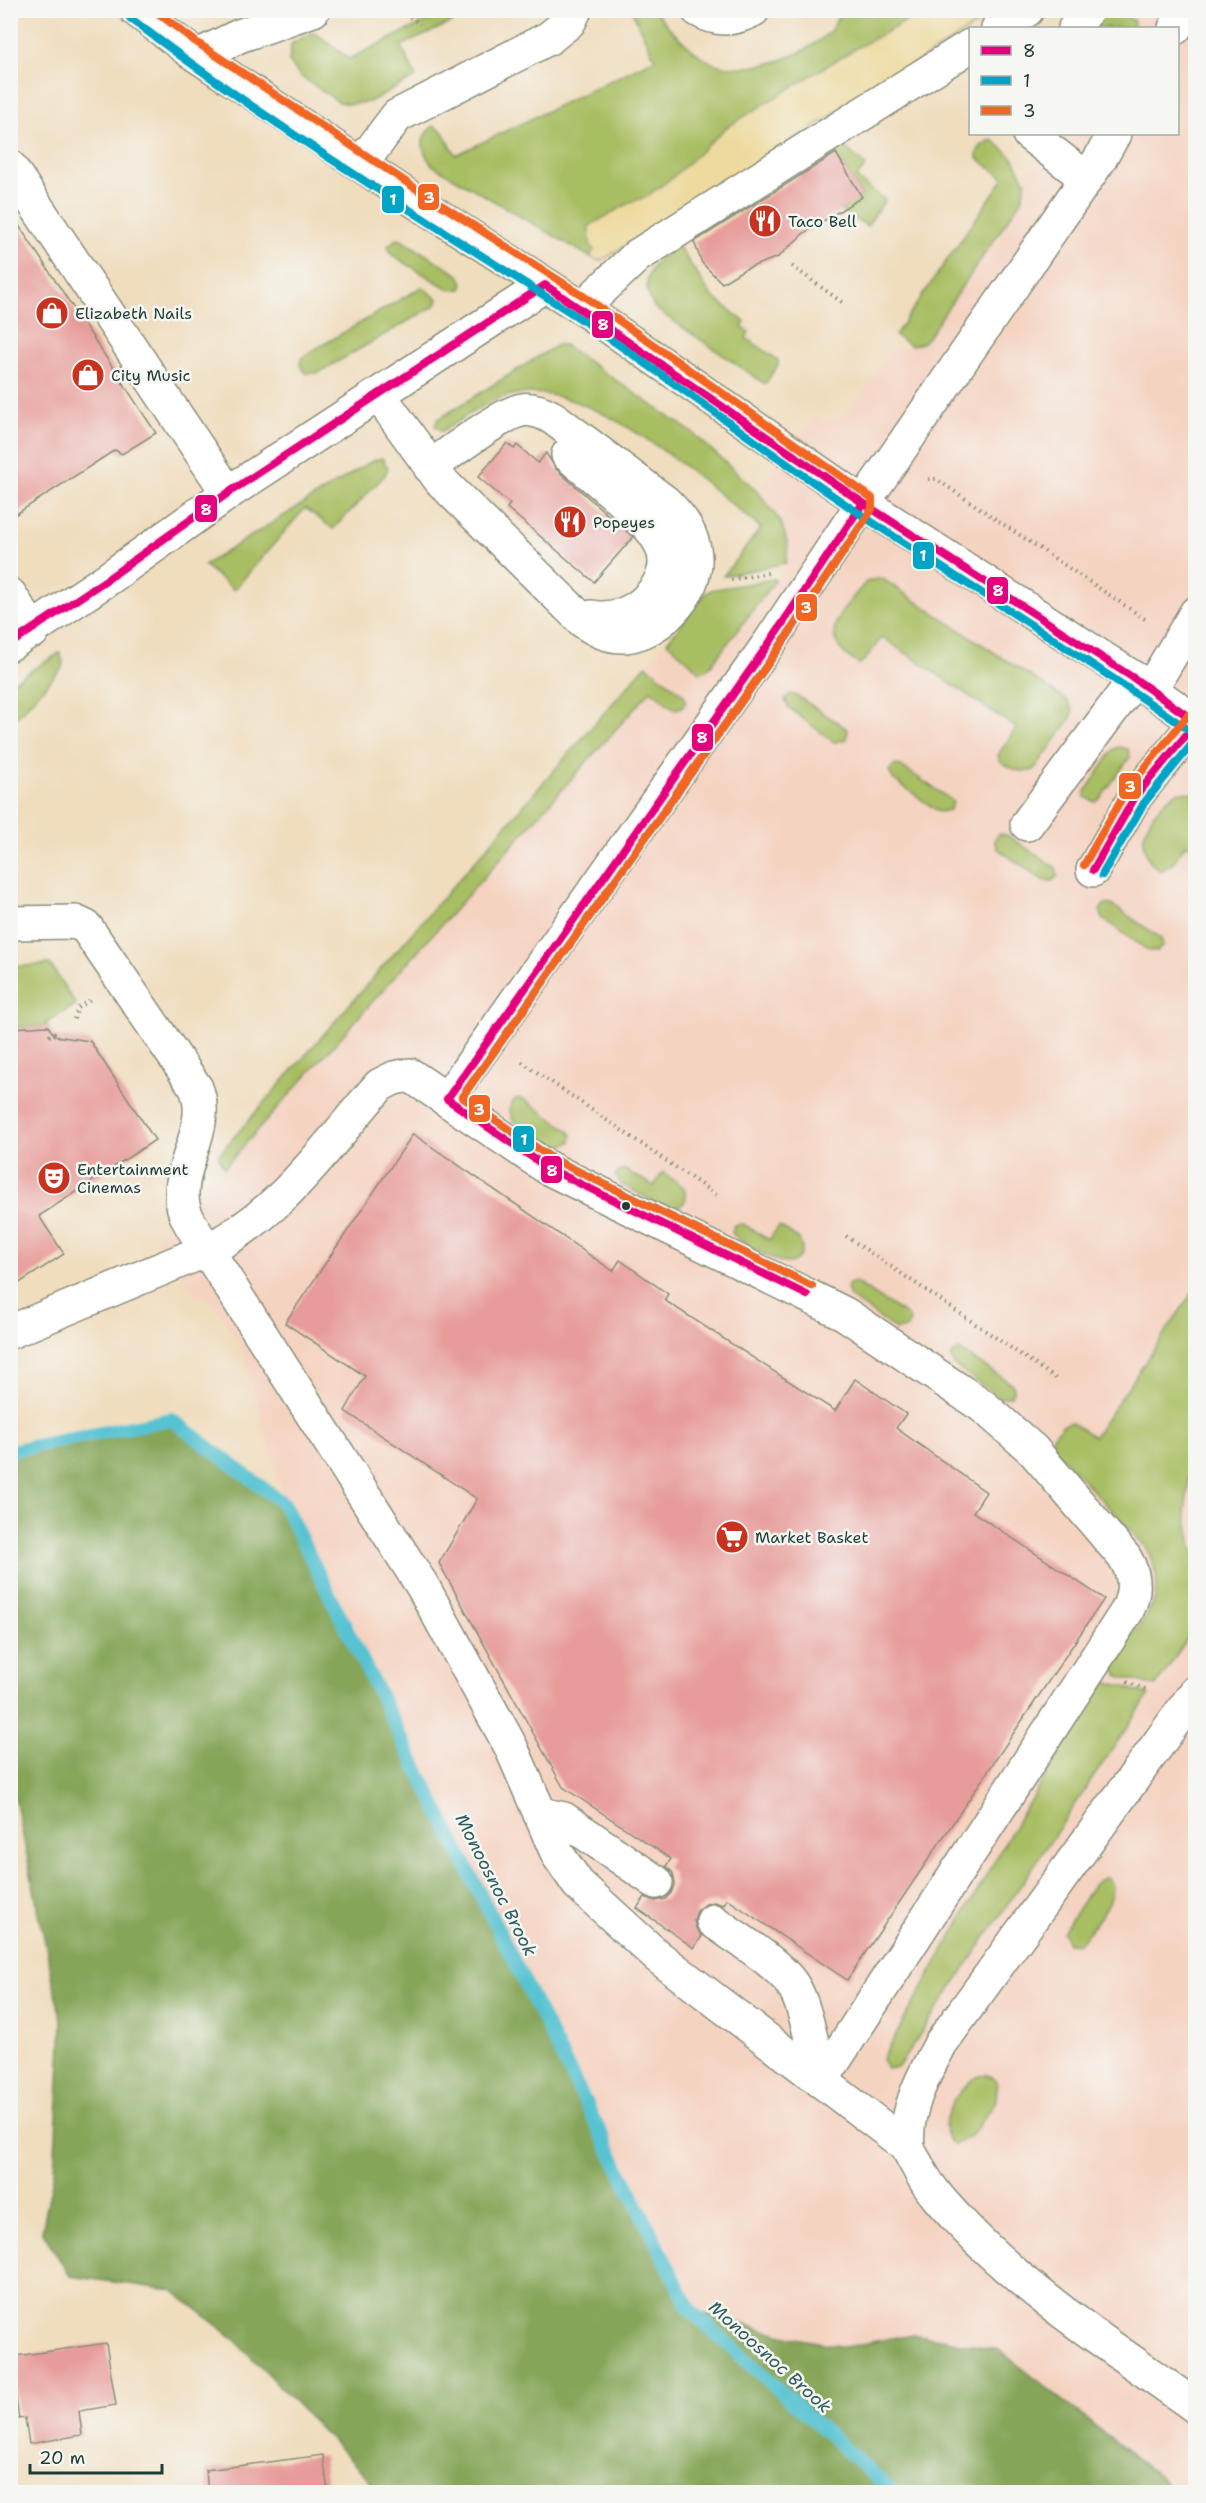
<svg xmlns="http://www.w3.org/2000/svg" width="1206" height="2503" viewBox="0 0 1206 2503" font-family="'Shantell Sans',sans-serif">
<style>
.built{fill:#f5d3c1}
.green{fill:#a8be62;stroke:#647e4b;stroke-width:1.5}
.forest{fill:#86a558;stroke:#527146;stroke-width:1.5}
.sand{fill:#eeda9e;stroke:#868c69;stroke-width:1.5}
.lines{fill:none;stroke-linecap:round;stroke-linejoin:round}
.stream{stroke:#57c2d2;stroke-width:14}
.building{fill:#e79c9a}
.minor-casing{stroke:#888d79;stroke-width:36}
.path{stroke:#888d79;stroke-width:4;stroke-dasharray:1.5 4.5;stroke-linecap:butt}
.minor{stroke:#fff;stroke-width:33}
.bus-1-casing{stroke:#f6f6f2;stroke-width:12}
.bus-2-casing{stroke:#f6f6f2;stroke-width:12}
.bus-3-casing{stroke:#f6f6f2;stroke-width:12}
.bus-1{stroke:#e5007d;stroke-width:8}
.bus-2{stroke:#02a4c6;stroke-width:8}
.bus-3{stroke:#f26522;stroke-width:8}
.bus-dot{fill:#1f3d34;stroke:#f6f6f2;stroke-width:2}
.labels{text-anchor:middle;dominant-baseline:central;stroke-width:5;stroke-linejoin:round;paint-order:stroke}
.poi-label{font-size:16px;fill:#1f3d34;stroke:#f6f6f2;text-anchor:start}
.water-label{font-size:18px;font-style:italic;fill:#2d5e5c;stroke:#f6f6f2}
.line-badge{stroke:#f6f6f2;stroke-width:2}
.badge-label{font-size:16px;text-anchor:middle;font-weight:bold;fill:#fff}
</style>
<rect width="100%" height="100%" fill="#f6f6f2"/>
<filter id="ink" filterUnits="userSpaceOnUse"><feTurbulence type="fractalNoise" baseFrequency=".0167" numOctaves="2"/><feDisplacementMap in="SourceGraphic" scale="12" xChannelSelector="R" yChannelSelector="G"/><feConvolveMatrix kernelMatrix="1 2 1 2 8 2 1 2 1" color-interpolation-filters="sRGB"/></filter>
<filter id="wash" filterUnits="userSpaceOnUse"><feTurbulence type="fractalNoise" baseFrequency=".008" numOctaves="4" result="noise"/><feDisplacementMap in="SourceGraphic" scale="24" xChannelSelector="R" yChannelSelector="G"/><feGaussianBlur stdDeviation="1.35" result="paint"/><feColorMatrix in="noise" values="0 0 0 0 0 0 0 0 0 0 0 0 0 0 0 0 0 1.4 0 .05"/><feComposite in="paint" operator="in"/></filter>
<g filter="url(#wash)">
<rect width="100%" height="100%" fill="#f0ddbe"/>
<path class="built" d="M1133 11H1195V2492H1173L1160 2477 913 2334 845 2347 790 2337 690 2310 286 1508 241 1346 217 1309 203 1297 195 1296 155 1239 224 1168 652 690 674 709 683 694 646 665 667 642 700 672 708 669 786 567 788 545 781 522 758 492 814 417 824 420H834L851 410 890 352 922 343 928 337 1022 199 1026 183 1023 176 1052 134H1178V28H1134V21L1129 17Z"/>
<g class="green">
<path d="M447 11H476L401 46 416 77 369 102 349 104 339 102 300 76 289 61 291 44 310 33 317 34 349 59Z"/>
<path d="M632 11H655C668 27 687 47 705 59 738 80 805 58 830 31 834 26 838 17 841 11H899L914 17 853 50 727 127 672 178 646 197 631 202 589 226 594 250 590 257 432 165C421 151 418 136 434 126L442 131 456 155 655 59Z"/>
<path d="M1099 11H1118L1134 21V28H1085Z"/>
<path d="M993 140 1013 158 1026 182 1022 199 928 337 922 343 911 346 895 335 1004 178 977 158C976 148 984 142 993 140Z"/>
<path d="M839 142 866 166 856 178 885 200 867 226 840 210 862 196 831 145Z"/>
<path d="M396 239 402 240 459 275 463 283 461 289 450 290 392 255 388 246Z"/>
<path d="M679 247 711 295 745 322 742 327 749 332 746 338 778 360V365L765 384 656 309C636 283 652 258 679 247Z"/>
<path d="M422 287 438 299 436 305 318 373H306L300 365 301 359 305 355Z"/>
<path d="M557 345H564L693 433 758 492 781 522 788 545 786 563 723 576 761 528C702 481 587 374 507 396 484 402 462 420 442 431L435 426 437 420Z"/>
<path d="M382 458 388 468 385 475 333 529 305 508 234 590 204 565 372 461Z"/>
<path d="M881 578 1068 701 1073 711 1071 718 1034 770C1020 774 1012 769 1000 761L998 755 1016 728 882 637 865 660 859 664C812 637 842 611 866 582Z"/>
<path d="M774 579 775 581 708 669 700 672 667 642 706 593 711 590Z"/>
<path d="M60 653 63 662 62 668 11 723V683Z"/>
<path d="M646 665 684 695 686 702C682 707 680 709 674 709L651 690 224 1168 218 1156 221 1152Z"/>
<path d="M790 694 797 696 846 728 848 732 845 740 834 742 789 708 785 700Z"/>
<path d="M1118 747 1128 749 1130 757 1100 799 1095 802 1085 797V792L1114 749Z"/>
<path d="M894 765 901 766 950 799 953 802 950 810 939 812 893 779 889 771Z"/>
<path d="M1178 792 1195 793V850L1186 844 1172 864 1161 871C1127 847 1149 809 1178 792Z"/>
<path d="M999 834 1007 835 1056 868 1058 876 1052 881H1044L998 849 994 840Z"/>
<path d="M1105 904 1112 905 1161 938 1163 946 1157 951H1149L1103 919 1100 910Z"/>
<path d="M50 964 76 1005 46 1023 48 1026 11 1028V967Z"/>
<path d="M518 1098 525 1100 568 1130 572 1135 571 1142 559 1148 553 1146 513 1120 509 1109 514 1100Z"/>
<path d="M623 1169 654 1186 663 1172 684 1188 686 1198 683 1204 673 1209 666 1208 622 1185 615 1175Z"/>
<path d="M743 1224 769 1240 779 1226C785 1230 794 1234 799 1240 806 1251 799 1263 786 1263 775 1262 739 1241 732 1233L734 1225Z"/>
<path d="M855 1282 908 1316 910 1320 907 1328 896 1330 850 1297 847 1288 849 1284Z"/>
<path d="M1195 1289V1437L1185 1511 1195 1560V1627L1156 1686 1119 1676 1113 1666C1136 1620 1178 1601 1144 1545L1055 1450 1052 1438 1062 1425 1071 1422 1094 1437Z"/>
<path d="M959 1350 1012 1384 1014 1388 1011 1396 1000 1398 954 1365 951 1357 953 1353Z"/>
<path d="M1106 1681 1149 1695 898 2067 887 2069 882 2059 1019 1818Z"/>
<path d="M1103 1878H1108C1122 1897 1095 1922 1084 1938L1079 1944 1068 1943 1063 1932 1094 1884Z"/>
<path d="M986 2074 995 2079 997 2085 996 2101 972 2135 954 2145C929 2127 963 2077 986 2074Z"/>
</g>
<path class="forest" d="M171 1419 283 1503 690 2310 790 2337 845 2347 913 2334 999 2350 1160 2477 1173 2492H379L365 2475 233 2338 172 2290 70 2276 42 2231 54 2172 62 2024 14 1793 11 1790V1453Z"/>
<path class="sand" d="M899 11H998L609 256 599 261 590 257 594 250 590 244 589 226 631 202 646 197 672 178 727 127 853 50 914 17Z"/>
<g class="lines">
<path class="stream" d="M10 1451 171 1419 283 1503 690 2310 893 2492"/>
</g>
<g id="blocks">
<g class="building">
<path d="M836 153 862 197 804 233 778 257 743 270 722 283 702 263 694 242Z"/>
<path d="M10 212 156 433 122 454 115 450 10 518Z"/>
<path d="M507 443 514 449 517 445 538 463 546 453 556 469 633 537 594 582 507 508 510 504 478 477Z"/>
<path d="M48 1026 55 1036 90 1041 155 1140 39 1216 64 1254 10 1289V1028Z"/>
<path d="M413 1134 613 1271 620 1260 668 1294 664 1300 835 1411 855 1379 906 1414 896 1428 986 1492 973 1512 1104 1599 847 1980 727 1899 723 1905 714 1902 706 1904 697 1911 694 1920 696 1928 702 1936 694 1948 637 1908 645 1897 655 1901 665 1899 671 1893 675 1883 673 1873 666 1866 671 1859 563 1787 439 1563 477 1499 345 1411 365 1376 285 1323Z"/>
<path d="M106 2343 116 2405 79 2411 82 2435 29 2444 25 2418 19 2419 10 2357Z"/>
<path d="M323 2455 328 2493H208L206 2470Z"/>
</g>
</g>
</g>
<g filter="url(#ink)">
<use href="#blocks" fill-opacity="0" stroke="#888d79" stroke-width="1.5"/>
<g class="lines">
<g class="minor-casing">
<g id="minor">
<path d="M136 10 190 51 412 199 582 308 863 503 1135 679 1196 722"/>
<path d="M698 10C716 21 734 20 753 10"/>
<path d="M998 28 1027 10"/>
<path d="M1075 28 1087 10"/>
<path d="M1175 28 1186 10"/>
<path d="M198 56 239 36 313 10"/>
<path d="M1029 134 1086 178"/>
<path d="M361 164 397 116 549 38 569 22 575 10"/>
<path d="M10 167 228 493"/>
<path d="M582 308 637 256 970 46"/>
<path d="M379 395 441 481 583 621C596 631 610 637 626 636 664 631 702 587 694 549 690 529 679 516 665 502L553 418C544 413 533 408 522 410 502 413 449 454 430 467"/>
<path d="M568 455C585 469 601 483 618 497 651 526 688 557 647 599 634 613 611 621 592 617"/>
<path d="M10 595 33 631"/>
<path d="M10 644 109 578 228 493 545 285"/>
<path d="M1150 690 1196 613"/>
<path d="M1027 824 1135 679"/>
<path d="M1093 870 1135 797 1196 722"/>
<path d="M10 923 75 922 86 927 196 1088C211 1123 181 1160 182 1196 182 1216 197 1234 207 1250 283 1213 325 1147 380 1085L394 1078 410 1075 548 1168 845 1314 984 1407 1033 1450 1125 1558C1136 1576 1136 1592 1127 1611L821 2081"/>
<path d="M447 1099 770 642 863 503 1100 159 1114 134"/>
<path d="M10 1332 207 1250 423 1587 511 1747 558 1855 578 1884 657 1956 908 2147"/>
<path d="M1196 1692 941 2043C925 2073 904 2110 908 2146 909 2153 915 2161 918 2167 928 2188 946 2207 962 2224 1030 2296 1116 2349 1196 2407"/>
<path d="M540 1814 564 1819 656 1882"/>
<path d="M713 1921C735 1937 777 1962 792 1984 806 2004 814 2055 821 2081"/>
</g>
</g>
<g class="path">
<path d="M400 10 420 24"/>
<path d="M792 266 843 303"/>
<path d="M928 479H936L1145 619"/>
<path d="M731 580 768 573"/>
<path d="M74 1019 78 1008 90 1000"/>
<path d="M49 1036 59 1030"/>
<path d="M522 1062 719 1197"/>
<path d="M846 1236 1058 1380"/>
<path d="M1127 1682 1148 1690"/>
</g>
<use href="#minor" class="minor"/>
<g class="bus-1-casing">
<g id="bus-1">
<path d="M10 644 109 578 228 493 545 285 863 503 1135 679 1196 722"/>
<path d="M1093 870 1135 797 1196 723"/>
<path d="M807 1295 548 1168 447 1099 770 642 863 503"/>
</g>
</g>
<g class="bus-2-casing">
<g id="bus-2">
<path d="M130 18C271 126 424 218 573 314 669 377 761 448 857 512 968 586 1081 654 1190 731"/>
<path d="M1102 875 1144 803 1196 739"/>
<path d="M812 1286 553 1159 462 1097 779 648 872 509"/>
</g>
</g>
<g class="bus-3-casing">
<g id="bus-3">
<path d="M154 10 196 42 418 190 588 299 872 498V509L779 648 462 1097 553 1159 812 1286"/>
<path d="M1084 865 1126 791 1188 715"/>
</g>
</g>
<use href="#bus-1" class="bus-1"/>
<use href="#bus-2" class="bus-2"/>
<use href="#bus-3" class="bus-3"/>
</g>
</g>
<defs>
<g id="restaurant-disc" transform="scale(1.725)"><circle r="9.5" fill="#c8321e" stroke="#f6f6f2"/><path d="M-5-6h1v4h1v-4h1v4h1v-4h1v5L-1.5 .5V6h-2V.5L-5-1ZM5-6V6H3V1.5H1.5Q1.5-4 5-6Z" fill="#fff"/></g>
<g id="shop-disc" transform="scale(1.725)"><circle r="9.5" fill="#c8321e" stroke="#f6f6f2"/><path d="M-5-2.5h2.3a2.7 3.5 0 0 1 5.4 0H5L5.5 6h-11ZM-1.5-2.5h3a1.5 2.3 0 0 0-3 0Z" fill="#fff"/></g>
<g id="theatre-disc" transform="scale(1.725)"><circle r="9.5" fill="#c8321e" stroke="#f6f6f2"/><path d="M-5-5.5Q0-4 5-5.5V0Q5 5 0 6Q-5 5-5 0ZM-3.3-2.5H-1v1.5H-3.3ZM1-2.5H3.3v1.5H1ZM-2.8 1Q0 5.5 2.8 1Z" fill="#fff"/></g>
<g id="supermarket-disc" transform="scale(1.725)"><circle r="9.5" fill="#c8321e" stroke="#f6f6f2"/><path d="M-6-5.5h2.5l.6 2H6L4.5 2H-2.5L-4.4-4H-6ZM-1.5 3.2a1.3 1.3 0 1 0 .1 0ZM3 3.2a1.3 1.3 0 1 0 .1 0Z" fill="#fff"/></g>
</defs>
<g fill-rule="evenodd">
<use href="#restaurant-disc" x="765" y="221"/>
<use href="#shop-disc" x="52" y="313"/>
<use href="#shop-disc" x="88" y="375"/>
<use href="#restaurant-disc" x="570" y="522"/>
<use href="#theatre-disc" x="54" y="1178"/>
<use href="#supermarket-disc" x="732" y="1537"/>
</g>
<circle class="bus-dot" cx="626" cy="1206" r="5"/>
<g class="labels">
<g class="poi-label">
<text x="788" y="221">Taco Bell</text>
<text x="75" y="313">Elizabeth Nails</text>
<text x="111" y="375">City Music</text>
<text x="593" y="522">Popeyes</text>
<text x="77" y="1169">Entertainment<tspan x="77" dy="18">Cinemas</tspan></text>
<text x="755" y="1537">Market Basket</text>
</g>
<g class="water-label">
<text transform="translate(496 1885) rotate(63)">Monoosnoc Brook</text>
<text transform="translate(770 2357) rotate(42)">Monoosnoc Brook</text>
</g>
</g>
<g class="line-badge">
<rect x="417" y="183" width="23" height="28" rx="6" fill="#f26522"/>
<rect x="381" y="185" width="24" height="29" rx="6" fill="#02a4c6"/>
<rect x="591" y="310" width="23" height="29" rx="6" fill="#e5007d"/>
<rect x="194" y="494" width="24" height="29" rx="6" fill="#e5007d"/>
<rect x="912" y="541" width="23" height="29" rx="6" fill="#02a4c6"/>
<rect x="986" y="576" width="23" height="29" rx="6" fill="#e5007d"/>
<rect x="795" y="593" width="23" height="29" rx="6" fill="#f26522"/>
<rect x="691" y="723" width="23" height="29" rx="6" fill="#e5007d"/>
<rect x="1118" y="772" width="24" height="28" rx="6" fill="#f26522"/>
<rect x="468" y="1094" width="23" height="29" rx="6" fill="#f26522"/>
<rect x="512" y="1125" width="23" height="28" rx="6" fill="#02a4c6"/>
<rect x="540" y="1155" width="23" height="29" rx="6" fill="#e5007d"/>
</g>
<g class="badge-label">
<text x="429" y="203">3</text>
<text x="393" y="205">1</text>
<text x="603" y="330">8</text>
<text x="206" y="515">8</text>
<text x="923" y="561">1</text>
<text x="998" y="596">8</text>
<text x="806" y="613">3</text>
<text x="702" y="743">8</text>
<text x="1130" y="792">3</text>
<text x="479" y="1115">3</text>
<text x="524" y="1145">1</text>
<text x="552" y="1176">8</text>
</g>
<rect width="1206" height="2503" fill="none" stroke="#f6f6f2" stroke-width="36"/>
<rect x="969" y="27" width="210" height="108" fill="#f6f6f2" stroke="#a0aca6" stroke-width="1.5"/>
<rect x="981" y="46" width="30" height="9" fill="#e5007d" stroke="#a0aca6" stroke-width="1.5"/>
<text x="1023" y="57" font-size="18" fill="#1f3d34">8</text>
<rect x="981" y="76" width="30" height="9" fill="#02a4c6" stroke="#a0aca6" stroke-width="1.5"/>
<text x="1023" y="87" font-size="18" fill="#1f3d34">1</text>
<rect x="981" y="106" width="30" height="9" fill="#f26522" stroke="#a0aca6" stroke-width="1.5"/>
<text x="1023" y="117" font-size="18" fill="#1f3d34">3</text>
<path d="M30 2464v9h132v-9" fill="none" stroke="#1f3d34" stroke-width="3"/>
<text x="39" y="2464" font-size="18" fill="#1f3d34" stroke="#f6f6f2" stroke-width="4.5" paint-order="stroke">20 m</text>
</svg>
